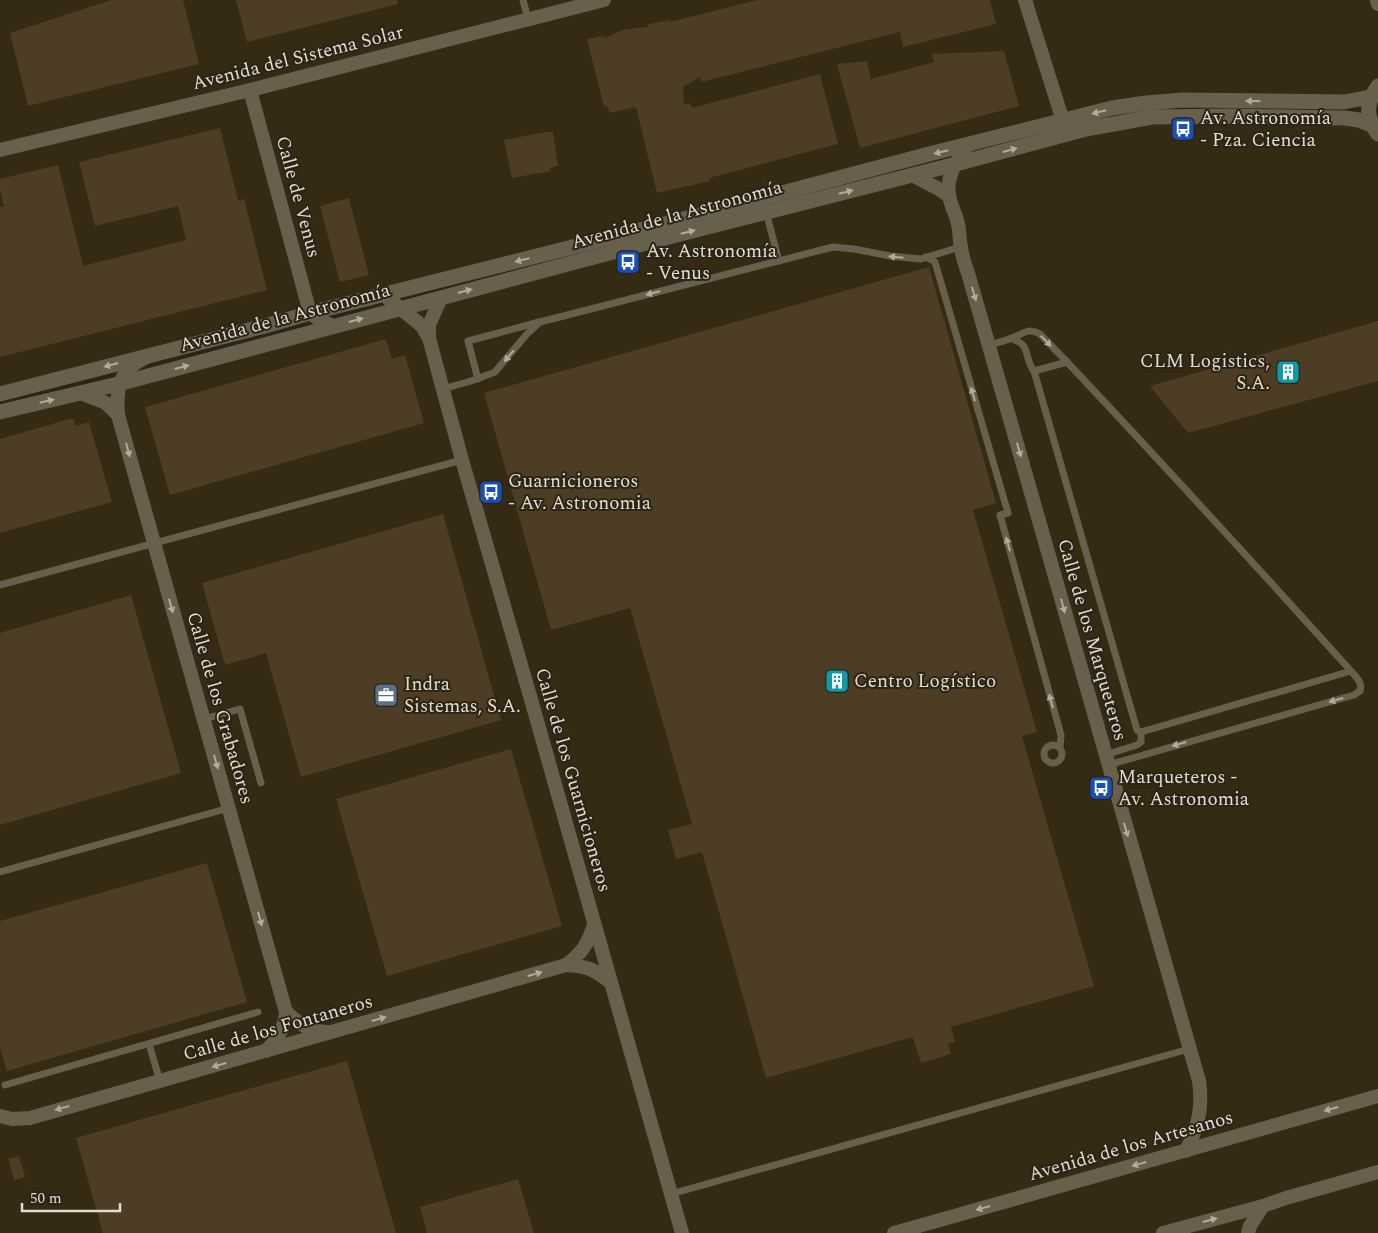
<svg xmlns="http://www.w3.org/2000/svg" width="1378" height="1233" viewBox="0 0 1378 1233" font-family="Spectral,serif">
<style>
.built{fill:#352a13}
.building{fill:#4d3d25}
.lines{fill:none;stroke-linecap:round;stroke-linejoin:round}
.lane{stroke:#685f4d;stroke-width:7}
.street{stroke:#685f4d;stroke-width:14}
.secondary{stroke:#685f4d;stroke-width:15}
.oneway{fill:#b1ab9d}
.labels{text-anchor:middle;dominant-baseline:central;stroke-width:4;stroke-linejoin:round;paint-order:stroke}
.street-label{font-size:19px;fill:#e2ddd2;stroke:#2c2414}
.poi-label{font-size:19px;fill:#e2ddd2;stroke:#2c2414;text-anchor:start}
</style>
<rect width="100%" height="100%" fill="#2c2414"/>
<g class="built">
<path d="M0 0H1378V86L1371 97 1147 103 0 394Z"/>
<path d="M1345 118 1378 134V1233H0V412L1116 123Z"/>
</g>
<g class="building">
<path d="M111 0H183L199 64 28 106 10 33Z"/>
<path d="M236 0H397L398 4 247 42Z"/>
<path d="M757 0H990L996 24 903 47 900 32 701 82 700 77 683 87 684 105 690 103 692 108 820 74 838 144 709 178 710 181 657 193 636 107 610 113 608 107 604 106 587 39 603 36 605 38 623 30 636 28 648 27 649 24 669 20 670 22Z"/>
<path d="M1004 51 1019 106 860 148 837 64 867 61 871 79 934 62 932 54Z"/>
<path d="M220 128 238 200 244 199 267 290 0 357V207H4L0 190V179L58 165 83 266 186 240 178 206 95 226 79 162Z"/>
<path d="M545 132H553L558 166 550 168 551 171 512 178 504 140Z"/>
<path d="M349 198 369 275 340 282 320 206Z"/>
<path d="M929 267 996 503 973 510 1037 732 1022 736 1094 986 951 1027 955 1042 948 1044 951 1054 921 1063 913 1037 766 1078 702 852 676 859 668 830 692 824 630 608 551 630 484 393Z"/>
<path d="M1378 321V381L1188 433 1150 386Z"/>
<path d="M386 339 392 359 405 355 424 423 170 495 145 407Z"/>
<path d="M73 418 76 426 89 422 112 502 0 533V439Z"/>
<path d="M443 514 501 720 301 777 266 653 225 665 202 583Z"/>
<path d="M131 595 181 773 0 825V633Z"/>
<path d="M511 749 562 926 387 976 336 799Z"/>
<path d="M207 863 247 1002 7 1071 0 1048V921Z"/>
<path d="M347 1061 396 1233H103L76 1138Z"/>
<path d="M19 1156 25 1177 14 1180 8 1159Z"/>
<path d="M518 1179 534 1233H427L420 1207Z"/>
</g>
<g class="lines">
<g class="lane">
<path d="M523 0 528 19"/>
<path d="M766 212 779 261"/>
<path d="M926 257 935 262 1008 513 1000 515 1061 735 1060 748"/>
<path d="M1012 339C1032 345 1023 357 1034 371"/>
<path d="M988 345C995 343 1002 342 1009 339 1021 336 1027 326 1040 334L1067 362"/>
<path d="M478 379 468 341 539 322"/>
<path d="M443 389 471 381 495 372 526 335 540 322 833 247 854 249 890 256 921 259 960 247"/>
<path d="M0 585 462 460"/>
<path d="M204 719 240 709 261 783"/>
<circle cx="1053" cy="754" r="9"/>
<path d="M1105 755 1137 745 1141 742V732"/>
<path d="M1108 765 1354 695 1360 691C1363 683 1356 677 1351 671 1257 567 1163 464 1067 362L1034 371 1137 730 1141 732 1351 671"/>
<path d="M0 872 229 808"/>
<path d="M149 1044 160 1081"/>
<path d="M5 1085 258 1012"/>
<path d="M671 1194 1189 1049"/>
</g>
<g class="street">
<path d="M1025 0 1063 121 1071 127"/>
<path d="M1377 0 1378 4"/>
<path d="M250 90 310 313 318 319 333 326"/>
<path d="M968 145C957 159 946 177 949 194 950 205 956 214 958 224 960 232 959 239 961 247 962 256 965 265 968 273 1046 542 1120 812 1199 1081 1203 1108 1198 1127 1186 1151"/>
<path d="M0 150 250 90 604 0"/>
<path d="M912 175 937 188 949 196"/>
<path d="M384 295 422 326 429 338"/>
<path d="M441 298 429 325V338L462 460 532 703 682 1233"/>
<path d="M145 358C119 370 116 388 118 415L286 1012C285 1029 277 1039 266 1051"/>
<path d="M80 393 106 403 118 415"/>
<path d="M566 965C583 952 587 945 594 925"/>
<path d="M286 1012C299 1024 309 1031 327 1032"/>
<path d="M0 1116 12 1119 30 1118 566 965C586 966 595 969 611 983"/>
<path d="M894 1233 1378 1096"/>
<path d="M1163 1233 1263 1206 1286 1198 1378 1172"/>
<path d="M1248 1233 1250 1226 1263 1206"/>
</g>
<g class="secondary">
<path d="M1378 86C1366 103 1365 117 1378 134"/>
<path d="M0 394 265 326 310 313 680 220 933 153 1112 108 1146 103 1183 100 1344 102 1371 97"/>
<path d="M0 412 118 384 684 233 956 164 1086 129 1152 117 1231 116 1345 118 1359 120 1371 125"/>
</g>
</g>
<defs><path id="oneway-solid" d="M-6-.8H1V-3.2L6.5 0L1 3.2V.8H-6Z" transform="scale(1.25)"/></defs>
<g class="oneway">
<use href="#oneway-solid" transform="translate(1253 101) rotate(-179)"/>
<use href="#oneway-solid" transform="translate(1099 112) rotate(166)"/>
<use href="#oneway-solid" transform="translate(1010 150) rotate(-15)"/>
<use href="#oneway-solid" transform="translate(941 152) rotate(166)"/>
<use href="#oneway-solid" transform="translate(846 192) rotate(-14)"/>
<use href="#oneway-solid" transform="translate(688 232) rotate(-14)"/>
<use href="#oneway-solid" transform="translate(896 257) rotate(-175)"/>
<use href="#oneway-solid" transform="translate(522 260) rotate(166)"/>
<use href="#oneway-solid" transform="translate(465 291) rotate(-15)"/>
<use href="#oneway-solid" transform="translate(653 293) rotate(166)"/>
<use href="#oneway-solid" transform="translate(974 294) rotate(74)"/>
<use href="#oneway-solid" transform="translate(356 320) rotate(-15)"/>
<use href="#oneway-solid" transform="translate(1046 341) rotate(45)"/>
<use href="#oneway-solid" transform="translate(509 356) rotate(130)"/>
<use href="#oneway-solid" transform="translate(111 365) rotate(165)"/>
<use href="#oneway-solid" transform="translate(182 367) rotate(-15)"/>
<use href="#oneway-solid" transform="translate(973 394) rotate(-106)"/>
<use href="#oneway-solid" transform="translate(47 401) rotate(-13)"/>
<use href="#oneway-solid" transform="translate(128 450) rotate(75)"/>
<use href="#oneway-solid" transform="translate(1019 450) rotate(74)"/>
<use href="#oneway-solid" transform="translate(1008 544) rotate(-106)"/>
<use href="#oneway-solid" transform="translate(171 606) rotate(74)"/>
<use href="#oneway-solid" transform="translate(1063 606) rotate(75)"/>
<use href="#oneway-solid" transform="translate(1336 700) rotate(164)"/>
<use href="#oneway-solid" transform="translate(1051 701) rotate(-105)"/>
<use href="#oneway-solid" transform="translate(1179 744) rotate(164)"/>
<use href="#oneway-solid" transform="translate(216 762) rotate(74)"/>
<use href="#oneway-solid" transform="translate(1126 830) rotate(74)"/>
<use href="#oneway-solid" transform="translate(260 919) rotate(74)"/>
<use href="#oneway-solid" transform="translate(535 974) rotate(-16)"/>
<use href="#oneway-solid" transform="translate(379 1019) rotate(-16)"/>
<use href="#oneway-solid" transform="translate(219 1065) rotate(164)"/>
<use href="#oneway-solid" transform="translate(62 1108) rotate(164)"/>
<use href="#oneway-solid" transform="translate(1331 1109) rotate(165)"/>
<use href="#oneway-solid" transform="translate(1139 1164) rotate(164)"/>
<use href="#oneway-solid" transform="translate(983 1208) rotate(164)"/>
<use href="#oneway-solid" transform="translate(1210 1220) rotate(-15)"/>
</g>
<defs>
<g id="bus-square" transform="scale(1.25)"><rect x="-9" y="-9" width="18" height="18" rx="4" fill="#1a4fb4" stroke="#2c2414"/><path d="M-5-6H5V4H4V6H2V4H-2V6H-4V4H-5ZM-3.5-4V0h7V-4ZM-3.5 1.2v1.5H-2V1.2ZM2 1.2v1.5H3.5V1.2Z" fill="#fff"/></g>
<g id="building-square" transform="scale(1.25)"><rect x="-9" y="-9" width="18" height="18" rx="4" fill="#0f9aa8" stroke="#2c2414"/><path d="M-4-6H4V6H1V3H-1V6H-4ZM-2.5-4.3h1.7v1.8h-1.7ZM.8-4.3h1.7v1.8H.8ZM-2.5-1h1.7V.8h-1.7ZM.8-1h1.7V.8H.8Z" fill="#fff"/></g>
<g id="office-square" transform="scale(1.25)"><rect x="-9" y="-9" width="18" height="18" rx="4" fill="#5c6f8a" stroke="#2c2414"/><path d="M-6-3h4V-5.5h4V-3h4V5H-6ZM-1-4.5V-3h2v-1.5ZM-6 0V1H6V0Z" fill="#fff"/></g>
</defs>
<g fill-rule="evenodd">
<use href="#bus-square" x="1183" y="129"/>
<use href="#bus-square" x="628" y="262"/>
<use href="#building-square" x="1288" y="372"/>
<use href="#bus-square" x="491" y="492"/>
<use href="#building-square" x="837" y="681"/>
<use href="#office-square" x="386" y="695"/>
<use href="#bus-square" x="1101" y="788"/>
</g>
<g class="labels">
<g class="street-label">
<text transform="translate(298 58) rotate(-14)">Avenida del Sistema Solar</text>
<text transform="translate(298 197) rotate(75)">Calle de Venus</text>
<text transform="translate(677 215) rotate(-15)">Avenida de la Astronomía</text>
<text transform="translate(285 318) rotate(-15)">Avenida de la Astronomía</text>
<text transform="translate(1092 640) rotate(74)">Calle de los Marqueteros</text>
<text transform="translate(220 708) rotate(74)">Calle de los Grabadores</text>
<text transform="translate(573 780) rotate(74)">Calle de los Guarnicioneros</text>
<text transform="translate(278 1028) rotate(-16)">Calle de los Fontaneros</text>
<text transform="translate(1131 1146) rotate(-16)">Avenida de los Artesanos</text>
</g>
<g class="poi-label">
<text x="1200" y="118">Av. Astronomía<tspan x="1200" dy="22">- Pza. Ciencia</tspan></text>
<text x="646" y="251">Av. Astronomía<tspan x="646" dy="22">- Venus</tspan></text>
<text x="1270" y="361" text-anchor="end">CLM Logistics,<tspan x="1270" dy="22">S.A.</tspan></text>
<text x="508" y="481">Guarnicioneros<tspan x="508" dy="22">- Av. Astronomia</tspan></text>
<text x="854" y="681">Centro Logístico</text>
<text x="404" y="684">Indra<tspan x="404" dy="22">Sistemas, S.A.</tspan></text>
<text x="1118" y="777">Marqueteros -<tspan x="1118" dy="22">Av. Astronomia</tspan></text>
</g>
</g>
<path d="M22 1203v8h98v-8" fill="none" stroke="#e2ddd2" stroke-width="2.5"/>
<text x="30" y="1203" font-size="15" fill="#e2ddd2" stroke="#2c2414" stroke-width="4" paint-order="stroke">50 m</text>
</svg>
